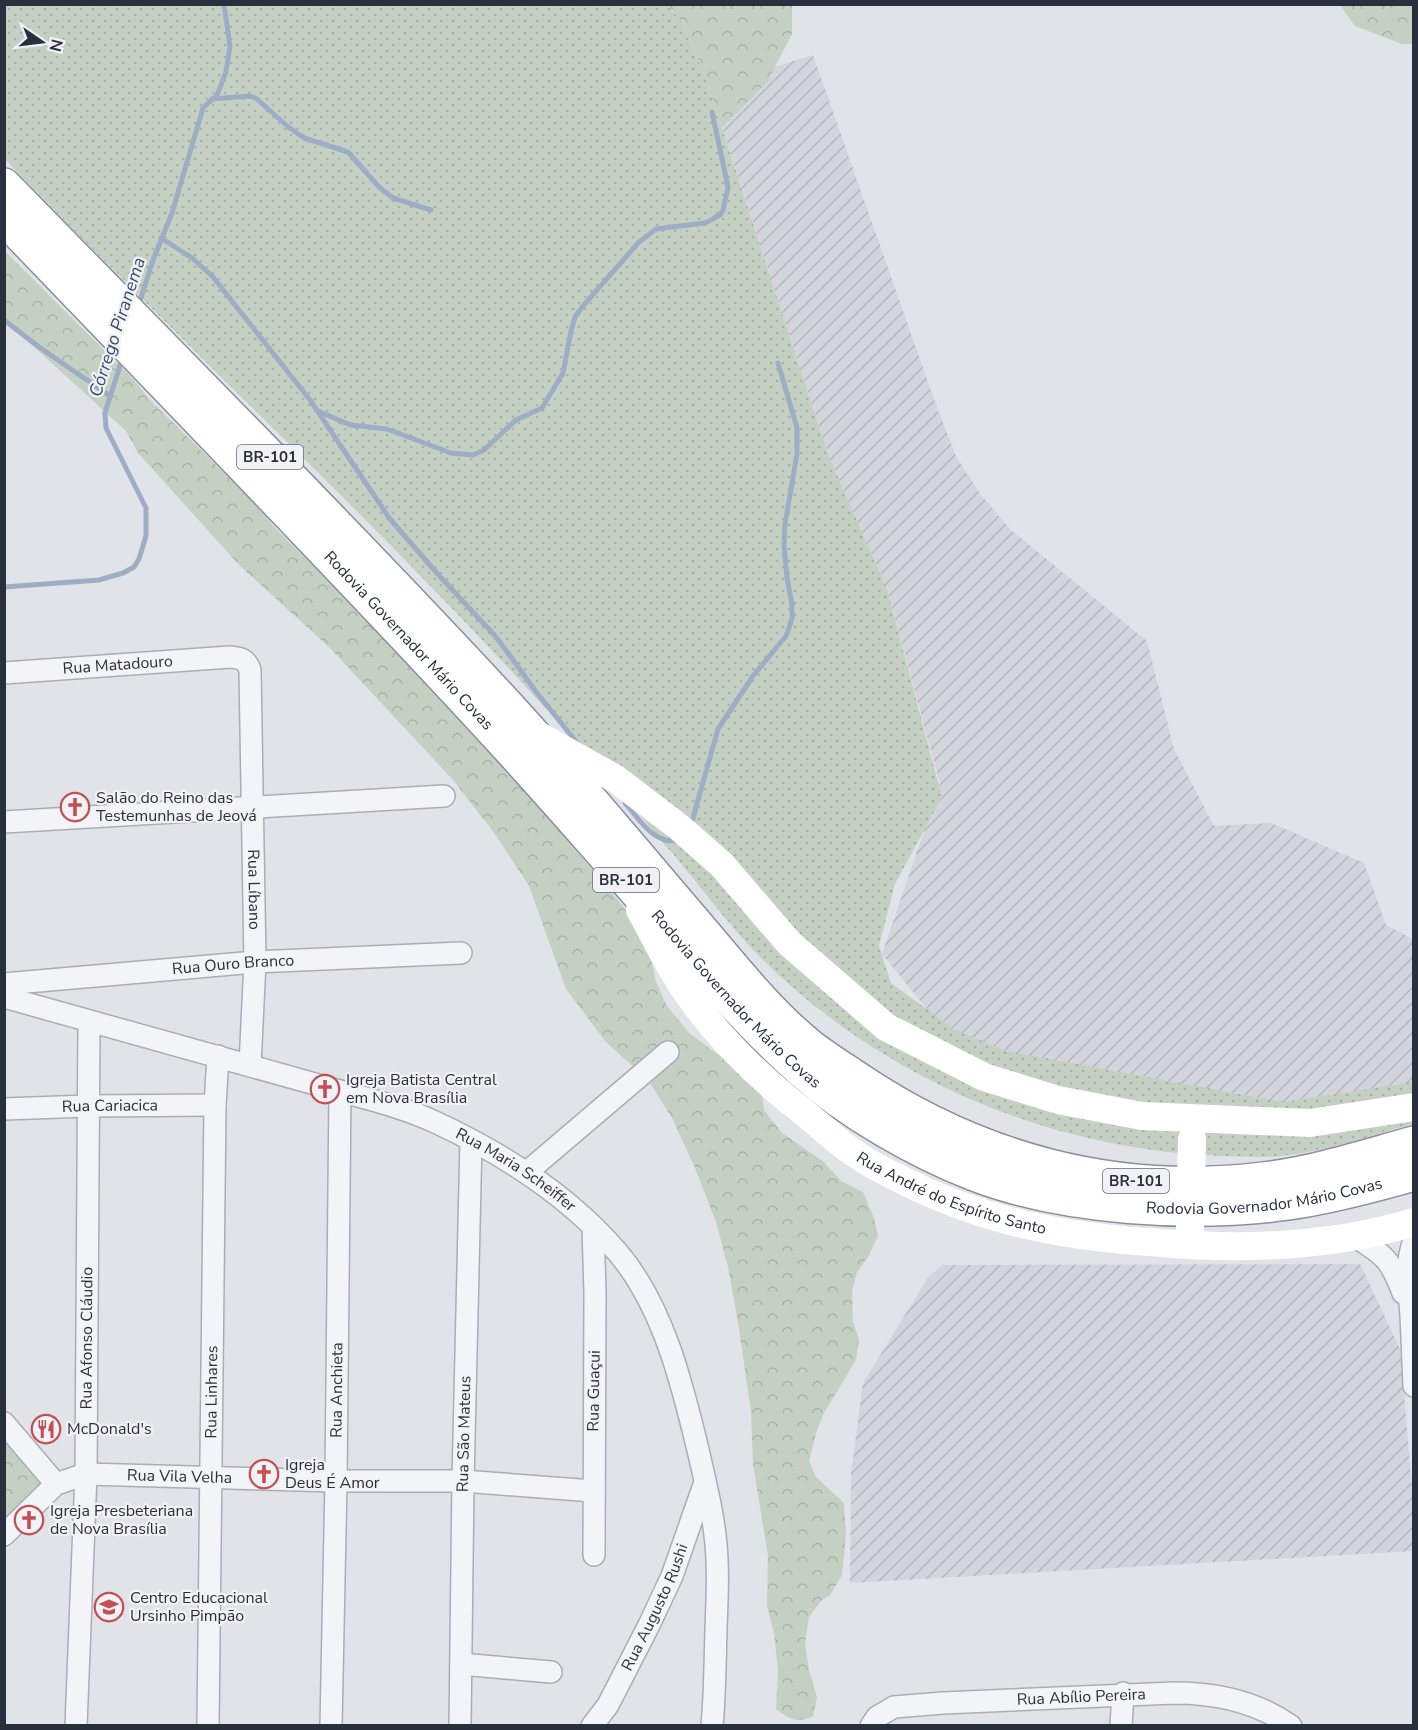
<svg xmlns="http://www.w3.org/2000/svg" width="1418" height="1730" viewBox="0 0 1418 1730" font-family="'Nunito Sans',sans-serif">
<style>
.industrial{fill:url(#industrial-furrows)}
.grass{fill:url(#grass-dots)}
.forest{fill:url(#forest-crowns)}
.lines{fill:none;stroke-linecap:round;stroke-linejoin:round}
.stream{stroke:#9eadc6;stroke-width:5}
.street-casing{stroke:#a9adb5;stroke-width:24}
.highway-casing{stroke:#898f9e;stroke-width:36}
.street{stroke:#f3f4f7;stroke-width:21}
.secondary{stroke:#fff;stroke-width:28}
.highway{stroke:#fff;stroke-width:33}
.secondary-bridge{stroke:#fff;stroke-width:28}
.labels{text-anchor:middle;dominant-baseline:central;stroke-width:4.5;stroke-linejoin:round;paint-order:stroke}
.shield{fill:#f0f2f6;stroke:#656a75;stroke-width:1.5}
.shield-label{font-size:15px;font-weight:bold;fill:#2a2f3e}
.street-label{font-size:16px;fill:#2a2f3e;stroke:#f0f2f6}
.poi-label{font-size:16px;fill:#2a2f3e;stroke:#f0f2f6;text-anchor:start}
.water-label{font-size:18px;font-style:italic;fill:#374b6f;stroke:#f0f2f6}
</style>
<defs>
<pattern id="industrial-furrows" width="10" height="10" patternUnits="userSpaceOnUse" patternTransform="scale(1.5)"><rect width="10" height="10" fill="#d3d5dd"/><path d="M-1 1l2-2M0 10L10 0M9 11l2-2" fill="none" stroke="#b5b7bf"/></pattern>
<pattern id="grass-dots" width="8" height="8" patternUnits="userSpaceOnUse" patternTransform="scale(1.5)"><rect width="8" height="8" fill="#c4d1c2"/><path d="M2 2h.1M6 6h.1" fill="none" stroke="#a9b4a8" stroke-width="1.8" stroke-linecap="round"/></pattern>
<pattern id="forest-crowns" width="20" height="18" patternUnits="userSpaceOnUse" patternTransform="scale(1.5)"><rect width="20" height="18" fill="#c4d1c2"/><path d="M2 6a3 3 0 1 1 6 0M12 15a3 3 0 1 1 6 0" fill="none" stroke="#a9b4a8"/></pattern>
</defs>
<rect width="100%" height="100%" fill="#e0e3e8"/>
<g class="industrial">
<path d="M813 55 934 399 956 456 981 495 1011 530 1147 641 1174 749 1214 826 1271 823 1364 863 1386 925 1413 939V1090L1184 1113 956 1045 882 954 940 784 887 589 828 454 709 87Z"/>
<path d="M1360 1264 1400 1349 1413 1499V1551L850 1583 851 1474 863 1383 927 1279 942 1265Z"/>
</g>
<path class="grass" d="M5 5H667L682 22 705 76 828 454 887 589 942 797 895 884 879 946 891 983 954 1029 1006 1051 1283 1102 1413 1082V1124C1372 1135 1323 1152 1281 1156 1251 1158 1220 1156 1190 1154 1029 1141 875 1071 761 958 729 926 702 888 673 854 606 775 538 698 466 623 316 465 155 317 5 159Z"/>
<g class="forest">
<path d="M667 5H792V34L767 82 722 127 705 76 682 22Z"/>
<path d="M1340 5H1413V44H1402L1355 26Z"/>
<path d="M4 250 131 377 152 402 257 505 276 529 345 596 511 773 631 916 649 948 656 982 667 1006 689 1033 740 1071 761 1089 764 1110 782 1133 824 1162 841 1181 863 1192 874 1218 878 1236 868 1257 857 1272 852 1291 853 1322 859 1340 856 1360 824 1413 816 1433 809 1461 816 1477 844 1503 846 1535 842 1575 830 1595 821 1601 809 1617 805 1643 809 1670 817 1697 813 1716C796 1724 790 1719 776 1709L778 1671 774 1633 767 1605 768 1556 753 1464 751 1412 738 1322 728 1267 716 1222 695 1168 672 1118 648 1080 605 1041 566 989 529 886 495 834 453 780 330 648 240 566 138 453 126 431 33 346 5 323Z"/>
<path d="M4 1440 41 1484 5 1520H4Z"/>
</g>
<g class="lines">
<g class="stream">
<path d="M212 99 250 96 257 99 287 126 304 138 348 152 379 187 393 198 431 210"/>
<path d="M161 238 192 258 213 277 310 400 390 519 435 571 497 638 537 693 578 744"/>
<path d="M139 304 153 260 172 213 203 108 217 95 226 72 230 46 224 4"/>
<path d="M4 320 39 347 110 396"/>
<path d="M318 411 350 425 387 429 451 453 473 455 484 450 516 420 542 408 563 373 571 331 575 317 583 306 639 242 656 229 705 223 720 215 723 210 728 187 712 112"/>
<path d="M4 587 99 580 123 573 134 567 139 559 146 536V508L106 428 105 413 123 356"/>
<path d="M625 803C640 820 654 846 681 840"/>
<path d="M691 825 718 729 753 676 786 636 792 619V605L787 577 784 545 785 524 797 454V428L778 363"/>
</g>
<g class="street-casing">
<g id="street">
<path id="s1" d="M4 673 230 657C241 658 246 659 250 670L255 962 250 1065"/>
<path d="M4 822 444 796"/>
<path id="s2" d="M4 984 255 962 461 953"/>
<path id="s3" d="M4 997 340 1091C372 1100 405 1108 435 1122 504 1154 569 1195 619 1254 664 1308 683 1387 699 1454 705 1481 712 1508 715 1535 719 1566 717 1599 716 1630 715 1662 715 1694 712 1726"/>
<path id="s4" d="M4 1109 88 1106 215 1105"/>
<path d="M527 1172 668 1052"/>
<path d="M593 1227 595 1292 594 1555"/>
<path d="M1354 1236C1384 1255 1390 1258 1403 1293"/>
<path d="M1414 1240C1404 1268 1409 1287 1411 1315 1412 1339 1413 1363 1414 1386"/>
<path d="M4 1423 56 1484"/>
<path id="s5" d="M4 1535 56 1484 86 1474 336 1481H463L593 1491"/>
<path d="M461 1664 551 1672"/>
<path id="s6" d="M76 1726 86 1474 89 1022"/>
<path id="s7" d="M208 1726 215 1105 218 1056"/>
<path id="s8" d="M331 1726 336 1481 340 1091"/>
<path id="s9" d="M460 1726 463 1481 471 1141"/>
<path id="s10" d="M592 1726 608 1705 649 1625 672 1576 705 1482"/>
<path id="s11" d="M871 1726 877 1717 894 1707 943 1703 1174 1693C1216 1693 1256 1701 1291 1726"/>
<path d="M1121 1726 1123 1693"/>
</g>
</g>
<g class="highway-casing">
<g id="highway">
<path d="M4 185C168 353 334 519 494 691 565 767 630 847 698 926 733 967 768 1012 810 1046 824 1057 840 1067 855 1077 977 1160 1116 1197 1263 1179 1314 1173 1363 1157 1414 1143"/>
<path id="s13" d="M4 218C164 385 326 550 483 720 539 780 593 842 647 904 696 961 745 1021 802 1071 849 1113 915 1151 974 1174 1064 1209 1193 1216 1289 1203 1331 1197 1372 1186 1414 1174"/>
</g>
</g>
<use href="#street" class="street"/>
<g class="secondary">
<path d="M541 737 616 779 680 828 722 865 789 943 886 1027 984 1077 1058 1100 1142 1116 1310 1123 1414 1107"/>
<path id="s12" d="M640 910C653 933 665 959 680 982 712 1032 755 1074 801 1110 819 1124 836 1141 854 1153 869 1164 886 1172 902 1180 987 1223 1067 1237 1161 1243 1246 1250 1332 1247 1414 1222"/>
</g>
<use href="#highway" class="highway"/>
<path class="secondary-bridge" d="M1190 1228 1192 1139"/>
</g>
<defs>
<g id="church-ring" transform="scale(1.5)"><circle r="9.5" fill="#f0f2f6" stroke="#c44e54" stroke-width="1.5"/><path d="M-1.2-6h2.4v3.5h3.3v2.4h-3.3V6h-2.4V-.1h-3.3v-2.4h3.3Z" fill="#c44e54"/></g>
<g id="restaurant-ring" transform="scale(1.5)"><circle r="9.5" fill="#f0f2f6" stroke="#c44e54" stroke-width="1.5"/><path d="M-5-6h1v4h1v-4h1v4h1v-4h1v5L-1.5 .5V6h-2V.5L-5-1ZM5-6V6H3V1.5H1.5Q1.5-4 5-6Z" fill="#c44e54"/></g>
<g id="school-ring" transform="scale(1.5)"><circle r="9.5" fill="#f0f2f6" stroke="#c44e54" stroke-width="1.5"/><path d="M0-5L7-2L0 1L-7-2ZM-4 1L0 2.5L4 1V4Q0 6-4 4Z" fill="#c44e54"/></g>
</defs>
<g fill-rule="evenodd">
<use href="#church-ring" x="75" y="807"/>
<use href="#church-ring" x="325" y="1089"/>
<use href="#restaurant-ring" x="46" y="1429"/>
<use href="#church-ring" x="264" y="1474"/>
<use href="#church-ring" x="29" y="1520"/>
<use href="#school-ring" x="109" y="1607"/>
</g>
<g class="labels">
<g class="shield">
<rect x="237" y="445" width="66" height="24" rx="4.5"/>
<rect x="593" y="868" width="66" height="24" rx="4.5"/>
<rect x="1103" y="1169" width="66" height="24" rx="4.5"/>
</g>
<g class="shield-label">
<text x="270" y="457">BR-101</text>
<text x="626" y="880">BR-101</text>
<text x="1136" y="1181">BR-101</text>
</g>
<g class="street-label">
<text stroke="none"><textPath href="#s13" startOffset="585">Rodovia Governador Mário Covas</textPath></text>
<text stroke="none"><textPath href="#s1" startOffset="114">Rua Matadouro</textPath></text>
<text stroke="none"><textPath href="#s1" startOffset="472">Rua Líbano</textPath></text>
<text stroke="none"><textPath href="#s2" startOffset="230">Rua Ouro Branco</textPath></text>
<text stroke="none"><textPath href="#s13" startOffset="1071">Rodovia Governador Mário Covas</textPath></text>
<text stroke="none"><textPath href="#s4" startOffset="106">Rua Cariacica</textPath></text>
<text stroke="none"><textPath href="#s3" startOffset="543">Rua Maria Scheiffer</textPath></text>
<text stroke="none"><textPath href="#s12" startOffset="434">Rua André do Espírito Santo</textPath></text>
<text stroke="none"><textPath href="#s13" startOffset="1665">Rodovia Governador Mário Covas</textPath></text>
<text stroke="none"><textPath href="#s6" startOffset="388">Rua Afonso Cláudio</textPath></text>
<text stroke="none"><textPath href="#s8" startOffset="336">Rua Anchieta</textPath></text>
<text stroke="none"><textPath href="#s7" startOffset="334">Rua Linhares</textPath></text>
<text transform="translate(594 1391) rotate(-89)">Rua Guaçui</text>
<text stroke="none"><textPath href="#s9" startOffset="292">Rua São Mateus</textPath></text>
<text stroke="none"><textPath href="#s5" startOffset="198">Rua Vila Velha</textPath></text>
<text stroke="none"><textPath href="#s10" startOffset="135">Rua Augusto Rushi</textPath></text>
<text stroke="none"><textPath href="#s11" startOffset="218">Rua Abílio Pereira</textPath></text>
</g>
<g class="poi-label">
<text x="96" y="798">Salão do Reino das<tspan x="96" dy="18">Testemunhas de Jeová</tspan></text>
<text x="346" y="1080">Igreja Batista Central<tspan x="346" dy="18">em Nova Brasília</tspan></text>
<text x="67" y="1429">McDonald's</text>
<text x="285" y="1465">Igreja<tspan x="285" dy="18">Deus É Amor</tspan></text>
<text x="50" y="1511">Igreja Presbeteriana<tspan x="50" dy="18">de Nova Brasília</tspan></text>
<text x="130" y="1598">Centro Educacional<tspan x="130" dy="18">Ursinho Pimpão</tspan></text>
</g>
<g class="water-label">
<text transform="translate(117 327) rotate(-72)">Córrego Piranema</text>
</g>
</g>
<rect width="1418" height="1730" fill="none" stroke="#2a2f3e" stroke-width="12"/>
<g transform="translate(42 42) rotate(104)" stroke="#f0f2f6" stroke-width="4.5" paint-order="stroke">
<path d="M0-4.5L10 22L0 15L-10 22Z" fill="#2a2f3e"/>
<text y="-9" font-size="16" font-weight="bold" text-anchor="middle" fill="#2a2f3e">N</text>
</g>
</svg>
